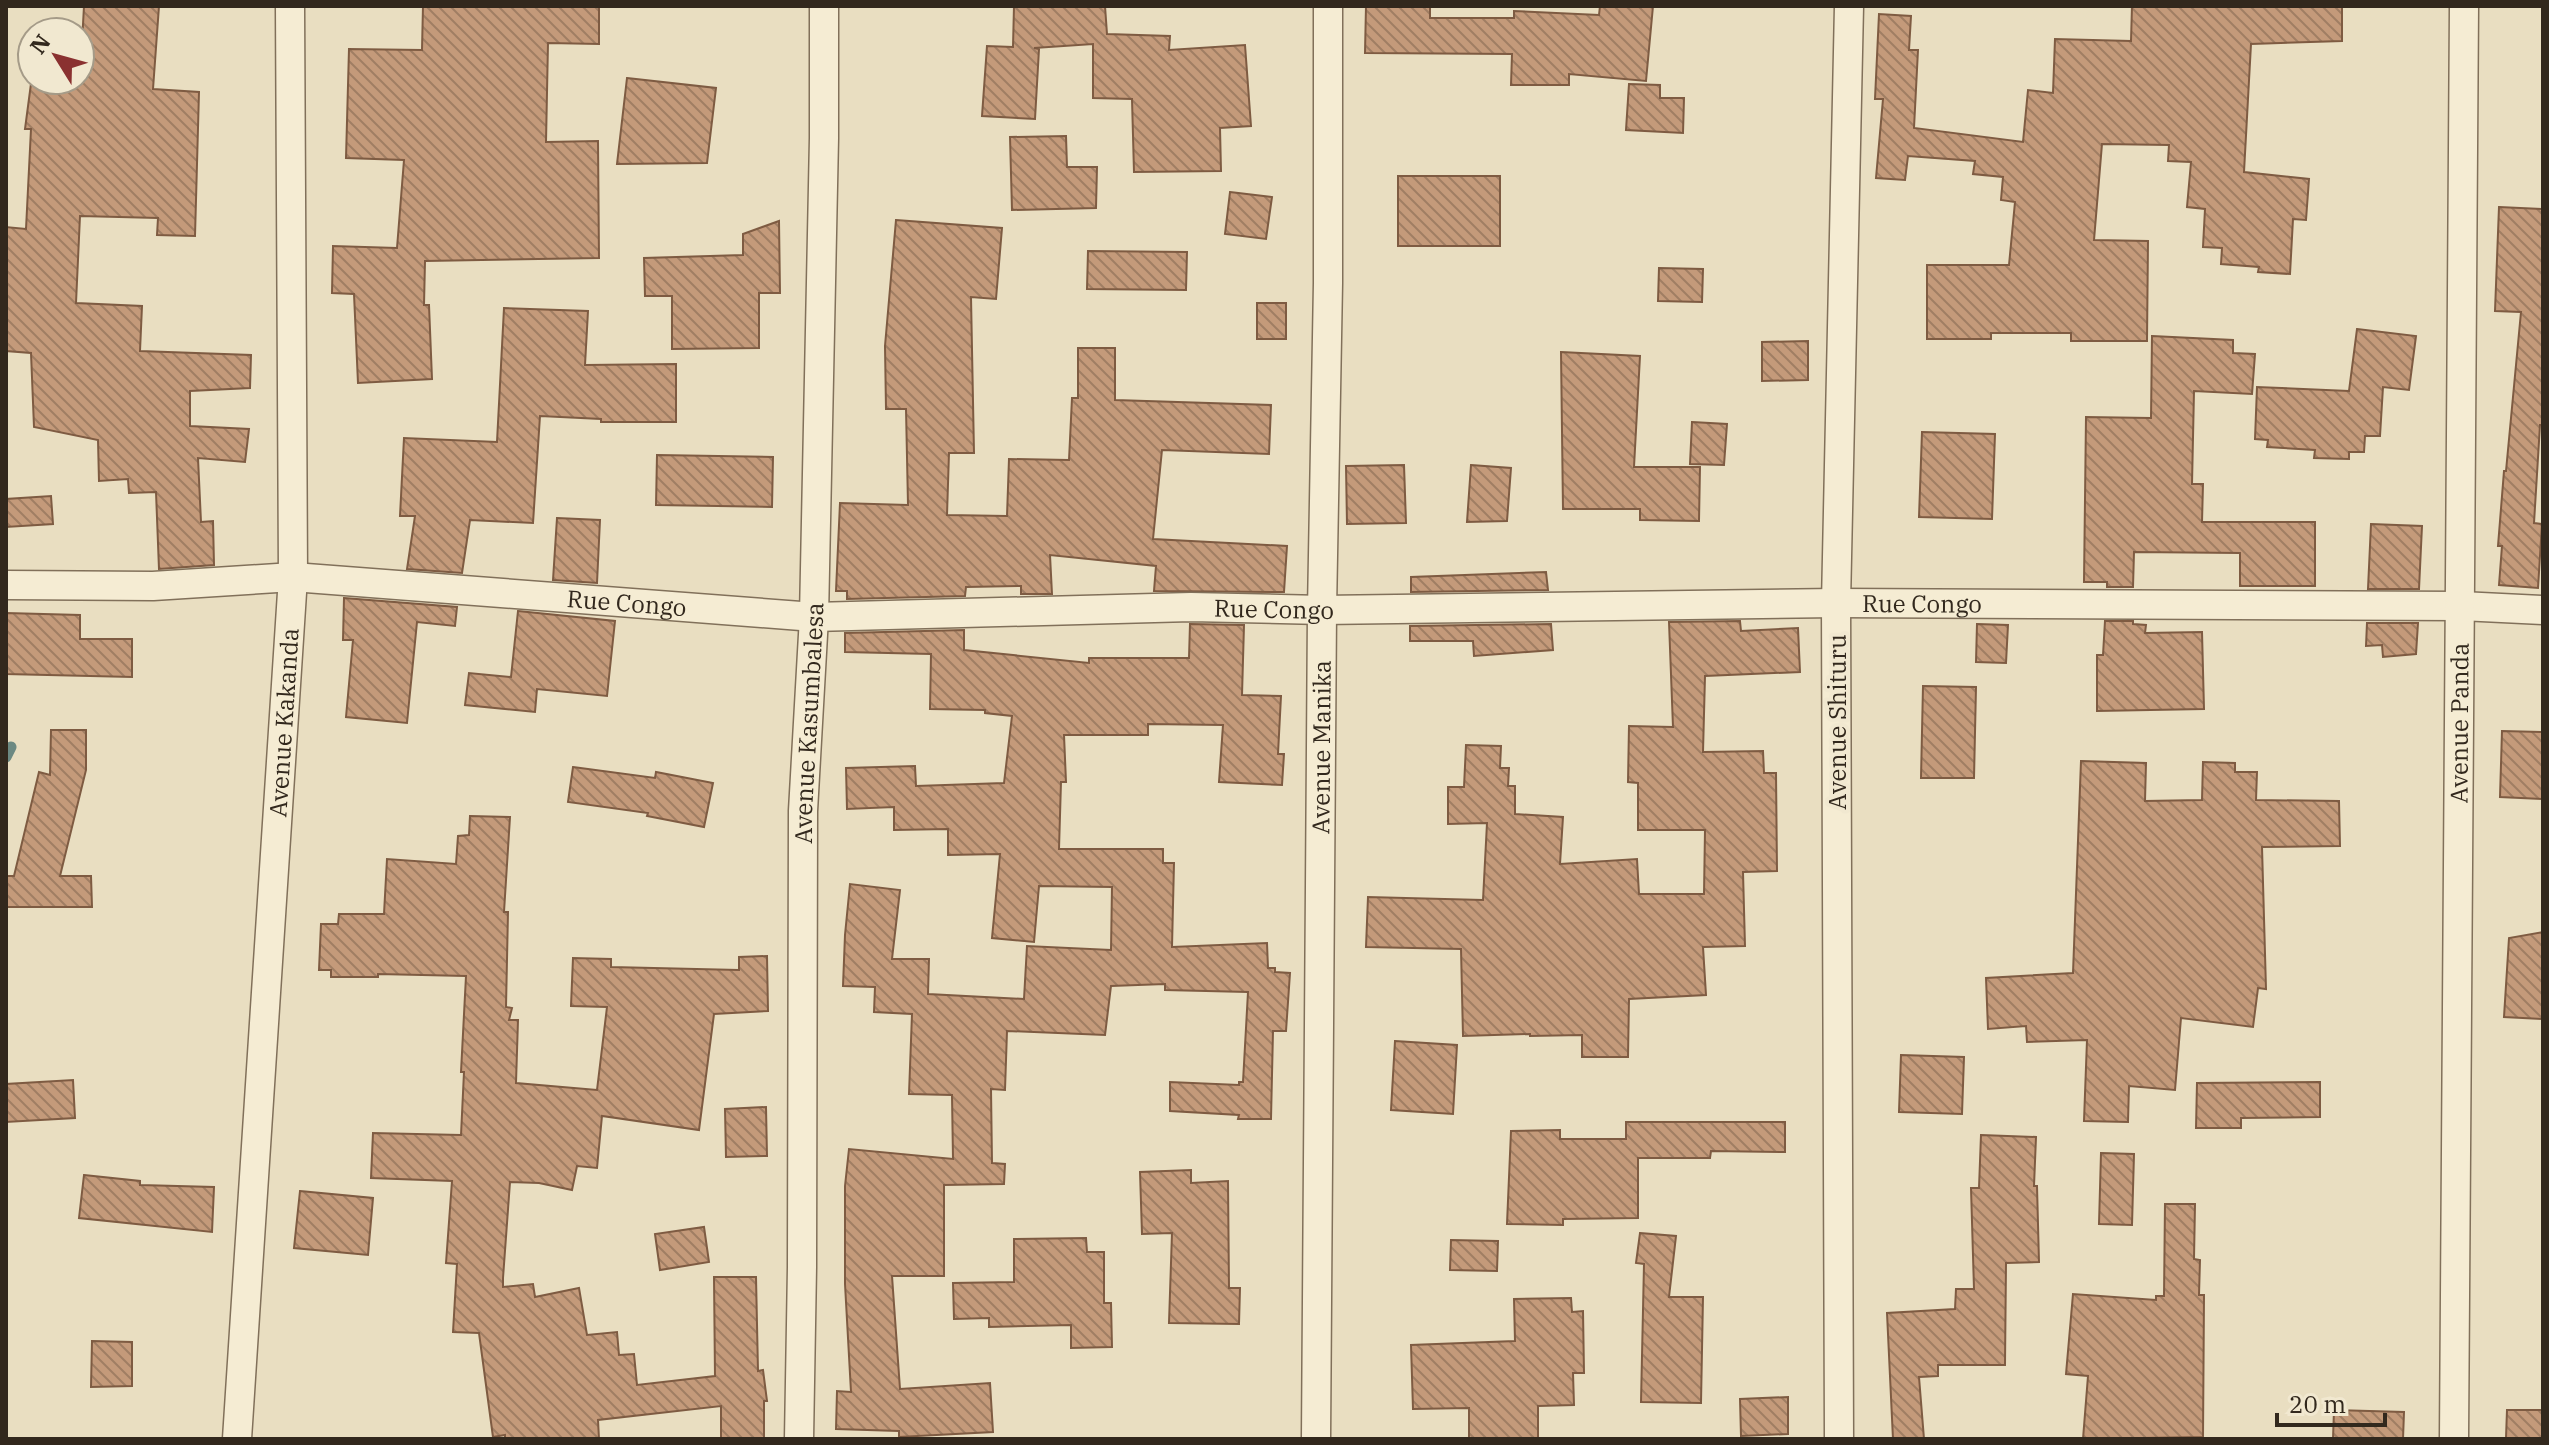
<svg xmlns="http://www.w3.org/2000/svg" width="2549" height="1445" viewBox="0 0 2549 1445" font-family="'IBM Plex Serif',serif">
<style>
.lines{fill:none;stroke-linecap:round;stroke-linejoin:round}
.stream{stroke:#6c8982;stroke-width:11}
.building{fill:url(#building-back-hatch);stroke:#7e5b42;stroke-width:2}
.minor-casing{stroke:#81705a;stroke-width:31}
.minor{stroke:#f5ecd3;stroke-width:28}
.labels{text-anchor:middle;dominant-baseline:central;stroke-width:8;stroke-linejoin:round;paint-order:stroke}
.street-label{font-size:24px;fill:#32281d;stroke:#f1e8d0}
</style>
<defs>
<pattern id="building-back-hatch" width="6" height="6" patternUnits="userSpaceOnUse" patternTransform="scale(2)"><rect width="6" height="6" fill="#c49a7a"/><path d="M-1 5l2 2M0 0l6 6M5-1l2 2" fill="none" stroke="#a07e63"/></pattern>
</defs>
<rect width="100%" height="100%" fill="#e9dec1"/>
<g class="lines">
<path class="stream" d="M6 757 11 747"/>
</g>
<g class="building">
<path d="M84 6H159L153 89 199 92 195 236 157 235 158 218 80 216 76 303 142 306 140 351 251 355 250 388 190 391V426L249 429 245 462 198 458 201 522 213 521 214 565 159 569 156 492 129 493 128 479 99 481 98 440 34 427 31 353 6 351V227L26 229 31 129H25L32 76V80H80Z"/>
<path d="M423 6H599V44L548 43 546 142 598 141 599 258 425 261 424 305H429L432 379 358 383 354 294 332 293 333 246 397 248 404 160 346 158 349 49 422 50Z"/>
<path d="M1014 6H1105L1107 34 1170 36 1169 50 1245 45 1251 126 1220 128 1221 171 1134 172 1132 99 1093 98V44L1034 48 1039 49 1035 119 982 116 987 46 1013 47Z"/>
<path d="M1366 6H1430V18H1514V11L1599 15 1600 6H1653L1646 81 1569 74V85H1511L1512 54 1365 53Z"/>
<path d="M2132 6H2342V41L2251 44 2244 172 2309 179 2306 220 2293 219 2290 274 2258 272 2259 267 2221 264 2222 248 2203 247 2205 209 2187 207 2191 162 2168 161 2169 145 2102 144 2094 240 2148 241 2147 341H2071V333H1991V339H1927V265H2009L2015 202 2001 200 2003 177 1973 174 1975 161 1908 156 1905 180 1876 178 1883 99H1875L1879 14 1911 16 1909 50H1918L1914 128 2023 142 2028 90 2053 93 2055 39 2131 41Z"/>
<path d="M627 78 716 88 707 163 617 164Z"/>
<path d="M1629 84 1660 85V98H1684L1683 133 1626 130Z"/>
<path d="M1066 136 1067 167H1097L1096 208 1012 210 1010 137Z"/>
<rect x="1398" y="176" width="102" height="70"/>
<path d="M1230 192 1272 197 1266 239 1225 234Z"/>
<path d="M2499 207 2543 209V425H2540L2534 523 2542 524 2538 588 2499 585 2502 546H2498L2504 471H2506L2521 312 2495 311Z"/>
<path d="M896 220 1002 228 996 299 971 297 974 453H949L947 515 1007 516 1009 459 1069 460 1072 398H1078V348H1115V400L1271 405 1269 454 1162 450 1153 539 1287 546 1284 592 1154 591 1156 566 1050 555 1052 594H1021V586L966 587 965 596 847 599V591H836L840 503 908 505 906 409H886L885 346Z"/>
<path d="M779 221 780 293H759V348L672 349V296H645L644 258 743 255V234Z"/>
<path d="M1088 251 1187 252 1186 290 1087 289Z"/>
<path d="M1659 268 1703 269 1702 302 1658 301Z"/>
<rect x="1257" y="303" width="29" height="36"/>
<path d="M504 308 588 311 585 365 676 364V422H601V419L540 416 533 523 470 520 462 573 407 569 415 516H400L404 438 497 442Z"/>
<path d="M2357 329 2416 336 2409 390 2383 387 2380 436H2365L2364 452H2349V459L2314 458 2315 450 2267 447 2268 440 2255 439 2257 387 2349 391Z"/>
<path d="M2152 336 2233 340V353L2255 354 2252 394 2194 391 2192 484H2203L2202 522H2315V586H2240V553L2134 552 2133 587H2107V582H2084L2086 417 2151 418Z"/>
<path d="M1808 341V380L1762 381V342Z"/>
<path d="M1561 352 1640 356 1634 467H1700L1699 521 1640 520V509H1563Z"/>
<path d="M1692 422 1727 424 1724 465 1690 464Z"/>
<path d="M1922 432 1995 434 1992 519 1919 517Z"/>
<path d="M657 455 773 457 772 507 656 505Z"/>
<path d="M1404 465 1406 523 1347 524 1346 466Z"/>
<path d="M1471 465 1511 468 1507 521 1467 522Z"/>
<path d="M51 496 53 524 6 527V499Z"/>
<path d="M557 518 600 520 597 583 553 580Z"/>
<path d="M2371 524 2422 526 2419 589H2368Z"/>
<path d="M1546 572 1548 590 1411 592V577Z"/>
<path d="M344 598 457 607 455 626 417 622 407 723 346 717 353 640H343Z"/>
<path d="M518 611 615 621 607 696 537 689 535 712 465 705 469 673 511 677Z"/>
<path d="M6 613 80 615V639H132V677L6 674Z"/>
<path d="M1740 621 1741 631 1798 628 1800 672 1705 676 1703 752 1763 751 1764 773H1776L1777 871 1743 872 1745 946 1703 947 1706 995 1629 999 1628 1057H1582V1035L1530 1036V1034L1463 1036 1461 949 1366 947 1368 897 1483 900 1487 823 1448 824V787H1464L1466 745 1501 746 1500 768H1509L1508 786H1515V814L1563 817 1560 864 1637 859 1639 894H1704L1705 830H1638V783L1628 782 1629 726 1673 727 1669 622Z"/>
<path d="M2105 621H2133V624L2146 625 2145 633 2202 632 2204 709 2097 711V655H2103Z"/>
<path d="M2367 623H2418L2416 654 2383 657 2382 645 2366 646Z"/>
<path d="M1190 624 1244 625 1242 695 1281 696 1278 754H1284L1282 785 1219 782 1223 725 1148 724V735H1064L1066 782H1061L1059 849H1163V863H1174L1172 947 1267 943 1268 968H1275V972L1290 973 1286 1031H1273L1271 1119H1238L1239 1115 1170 1111V1082L1239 1085V1082H1243L1248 992 1165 990V984L1111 986 1105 1035 1007 1031 1005 1090 991 1089 992 1163 1005 1164 1004 1184 944 1185V1276H892L900 1389 990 1383 993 1432 899 1437V1431L836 1429 837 1391 851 1392 845 1284V1186L849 1149 953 1159 952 1095 909 1094 912 1014 874 1012 875 987 843 986 845 935 850 884 900 890 892 959H929L928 994 1024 999 1027 946 1111 950 1112 887 1039 886 1034 942 992 938 1000 854 948 855V829L894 830V807L847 809 846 768 915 766 916 786 1004 783 1012 716 985 713V710L930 709 931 654 845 652V633L964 630V650L1089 663V658H1189Z"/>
<path d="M1551 624 1553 650 1474 656 1473 641H1410V626Z"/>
<path d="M1977 624 2008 625 2006 663 1976 662Z"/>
<path d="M1923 686 1976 687 1974 778H1921Z"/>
<path d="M51 730H86V770L60 876H91L92 907H7V876H14L39 772 50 775Z"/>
<path d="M2502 731 2543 732V799L2500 797Z"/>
<path d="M2081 761 2146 763 2145 801 2202 800 2203 762 2235 763V772H2257L2256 800 2339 801 2340 846 2262 847 2266 989 2258 988 2253 1027 2181 1018 2175 1090 2129 1086 2128 1122 2084 1121 2087 1040 2027 1042 2026 1026 1988 1029 1986 978 2073 973Z"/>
<path d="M573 767 655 778 656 772 713 783 704 827 647 816 648 813 568 802Z"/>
<path d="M470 816 510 817 504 912H508L506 1007 512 1008 509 1020H518L516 1083 597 1090 607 1007 571 1006 573 958 611 959V967L739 970V957L767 956 768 1011 714 1014 699 1130 602 1116 597 1168 577 1166 572 1190 539 1183 510 1182 503 1278V1287L533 1284 535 1297 579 1288 587 1335 617 1332 619 1355 634 1354 637 1385 715 1376 714 1277H756L758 1371 763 1370 767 1401H764V1439H721V1406L598 1420 599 1439H505V1435L493 1437 479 1333 453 1332 457 1264 446 1263 452 1181 371 1178 373 1133 461 1135 464 1072H461L466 976 378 974V977H331V970H319L321 924H338L339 914H384L387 859 456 864 458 836 469 835Z"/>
<path d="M2543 932V1019L2504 1017 2509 938Z"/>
<path d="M1395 1041 1457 1045 1453 1114 1391 1110Z"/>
<path d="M1901 1055 1964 1057 1962 1114 1899 1112Z"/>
<path d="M73 1080 75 1118 6 1122V1084Z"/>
<path d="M2320 1082V1117L2241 1118V1128H2196L2197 1083Z"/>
<path d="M766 1107 767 1156 726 1157 725 1109Z"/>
<path d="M1626 1122H1785V1152L1711 1151 1710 1158H1638V1218L1563 1219V1225L1507 1224 1511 1131 1560 1130V1139H1626Z"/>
<path d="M1981 1135 2036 1137 2034 1186H2037L2039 1262 2006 1263 2005 1365H1938V1376L1919 1377 1924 1439H1893L1887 1313 1955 1309 1956 1289H1974L1971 1188H1979Z"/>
<path d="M2101 1153 2134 1154 2132 1225 2099 1224Z"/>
<path d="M1191 1170V1183L1228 1181 1229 1288H1240L1239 1324 1169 1323 1172 1233 1142 1234 1140 1172Z"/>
<path d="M84 1175 140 1181V1185L214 1187 212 1232 79 1218Z"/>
<path d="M300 1191 373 1198 368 1255 294 1248Z"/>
<path d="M2165 1204H2195L2194 1259 2200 1260 2199 1295H2204L2203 1437 2083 1439 2088 1376 2066 1374 2073 1294 2156 1300V1296H2164Z"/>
<path d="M704 1227 709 1262 660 1270 655 1234Z"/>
<path d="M1640 1233 1676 1236 1669 1297H1703L1701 1403 1641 1402 1644 1264 1636 1263Z"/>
<path d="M1086 1238 1087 1252H1104V1303H1111L1112 1347 1071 1348V1325L989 1327V1318L954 1319 953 1283 1014 1282V1239Z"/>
<path d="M1451 1240 1498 1241 1497 1271 1450 1270Z"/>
<path d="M1571 1298 1572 1312 1583 1311 1584 1373H1573L1574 1405 1538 1406V1439H1469V1408L1413 1409 1411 1345 1515 1341 1514 1299Z"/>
<path d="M92 1341 132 1342V1386L91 1387Z"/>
<path d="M1788 1397V1434L1741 1436 1740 1399Z"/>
<path d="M2334 1410 2404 1412 2403 1439H2333Z"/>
<path d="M2507 1410H2543V1439L2506 1438Z"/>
</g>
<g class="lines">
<g class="minor-casing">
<g id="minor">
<path id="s1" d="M6 585 153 586 293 577 814 617 1191 607 1322 610 1836 603 2461 606 2543 610"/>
<path id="s2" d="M237 1439 293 577 290 6"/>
<path id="s3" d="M799 1439 802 1267 803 811 814 617 824 138V6"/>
<path id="s4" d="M1316 1439 1322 610 1328 283V6"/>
<path d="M1839 1439 1836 603 1849 6"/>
<path id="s5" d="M2454 1439 2464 6"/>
</g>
</g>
<use href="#minor" class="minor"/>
</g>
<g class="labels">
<g class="street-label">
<text stroke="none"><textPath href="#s1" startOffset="622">Rue Congo</textPath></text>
<text stroke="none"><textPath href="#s1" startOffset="1918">Rue Congo</textPath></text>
<text stroke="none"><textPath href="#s1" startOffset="1270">Rue Congo</textPath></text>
<text stroke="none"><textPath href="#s3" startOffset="716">Avenue Kasumbalesa</textPath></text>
<text transform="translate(1837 722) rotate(-90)">Avenue Shituru</text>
<text stroke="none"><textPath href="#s2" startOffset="718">Avenue Kakanda</textPath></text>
<text stroke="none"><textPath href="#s5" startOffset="716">Avenue Panda</textPath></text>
<text stroke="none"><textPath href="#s4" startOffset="692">Avenue Manika</textPath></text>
</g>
</g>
<rect width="2549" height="1445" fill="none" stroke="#32281d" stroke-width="16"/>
<g transform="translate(56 56) rotate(307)"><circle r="38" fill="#f1e8d0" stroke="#a59b88" stroke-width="2"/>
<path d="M0-6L14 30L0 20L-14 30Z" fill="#8a3130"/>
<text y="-12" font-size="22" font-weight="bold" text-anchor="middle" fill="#32281d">N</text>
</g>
<path d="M2277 1413v12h108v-12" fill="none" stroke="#32281d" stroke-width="4"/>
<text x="2289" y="1413" font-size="24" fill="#32281d" stroke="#f1e8d0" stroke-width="6" paint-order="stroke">20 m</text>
</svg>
